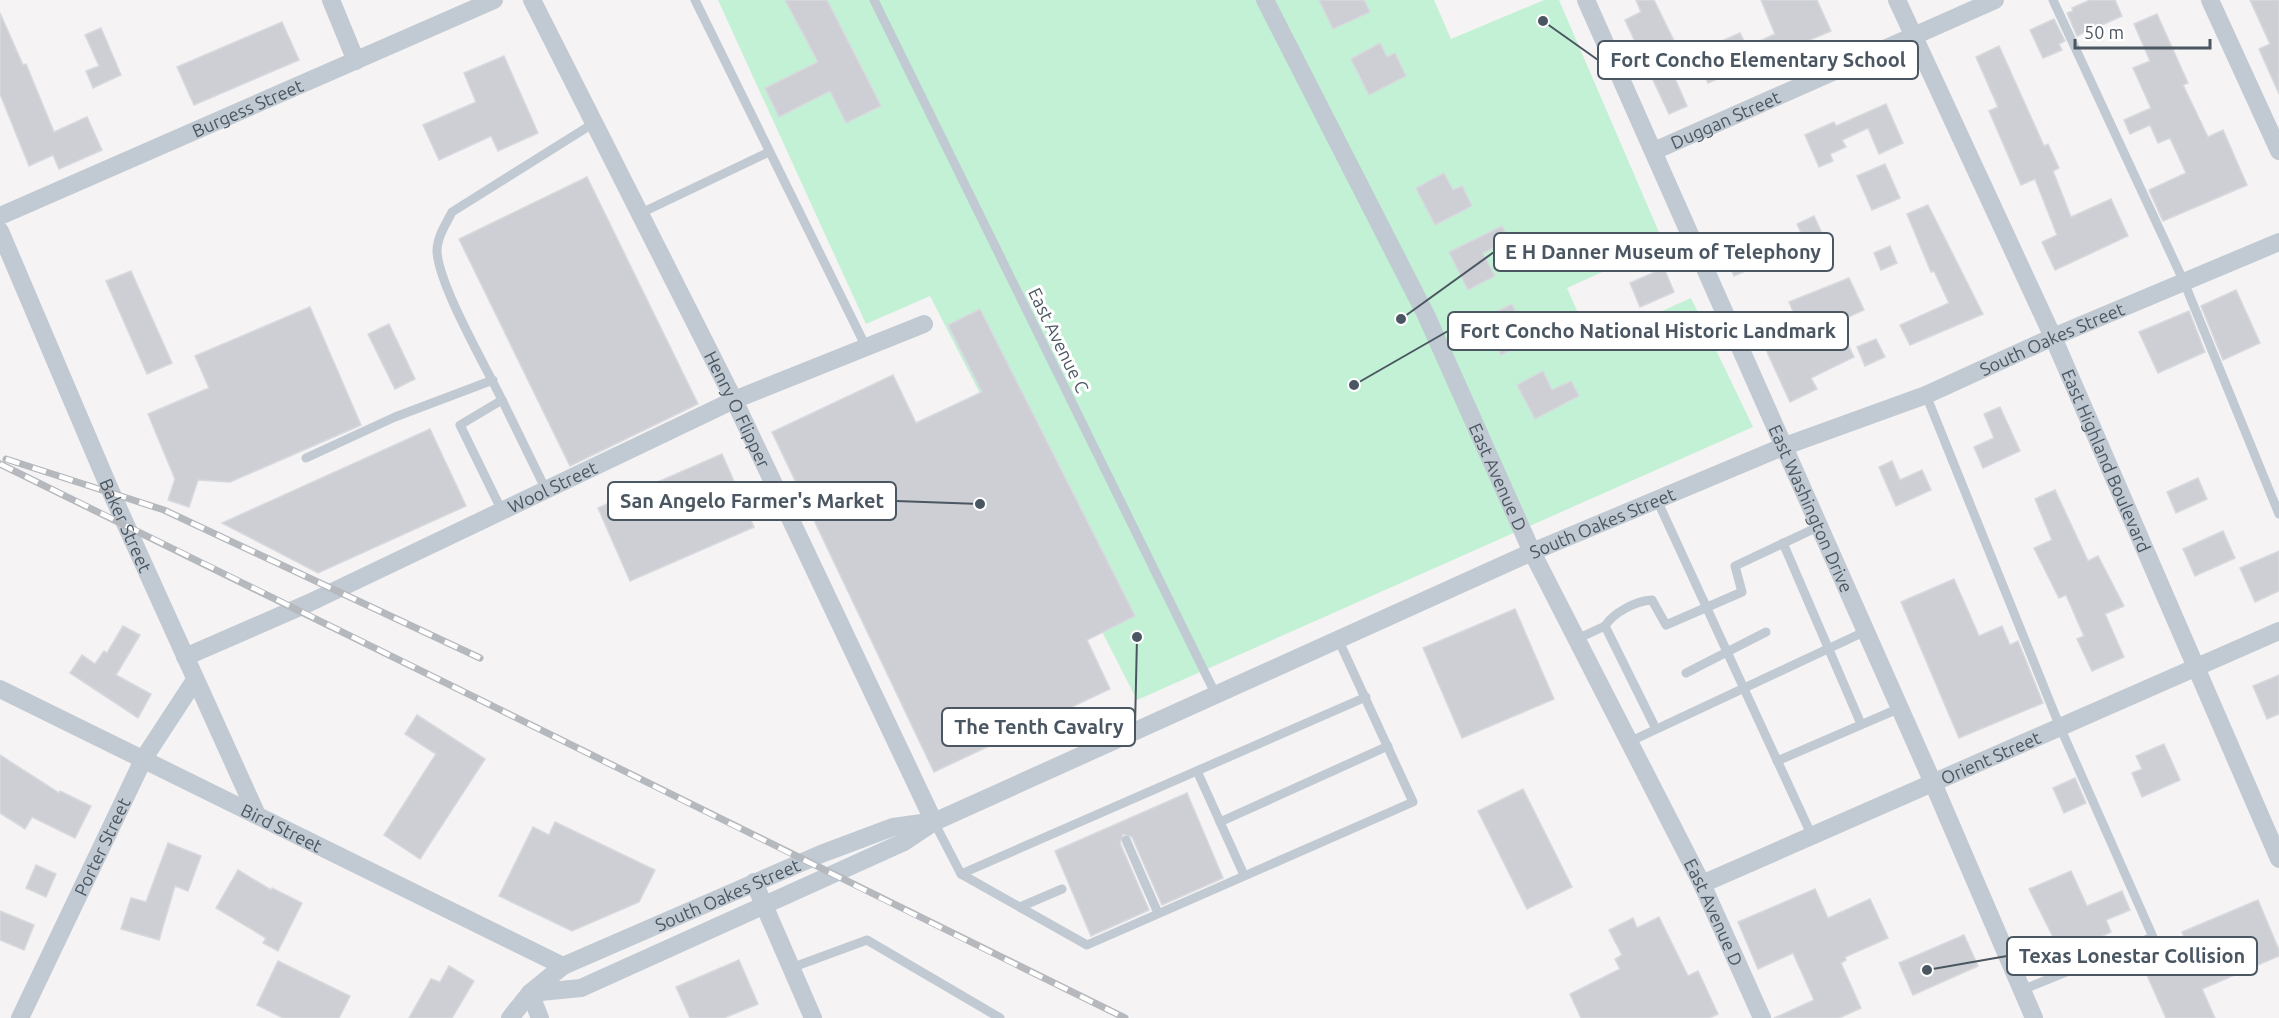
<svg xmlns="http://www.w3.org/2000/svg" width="2279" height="1018" viewBox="0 0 2279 1018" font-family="Ubuntu,sans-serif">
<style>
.green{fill:#c3f1d5}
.building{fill:#cdcfd5;stroke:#d7d9de;stroke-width:1.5}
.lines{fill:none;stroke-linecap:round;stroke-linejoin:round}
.lane{stroke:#c1cad2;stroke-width:9}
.street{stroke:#c1cad2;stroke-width:18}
.rail-casing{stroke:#b5b8bd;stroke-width:7}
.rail{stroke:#fff;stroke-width:4.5;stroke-dasharray:14;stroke-linecap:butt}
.labels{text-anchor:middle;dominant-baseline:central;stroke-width:6;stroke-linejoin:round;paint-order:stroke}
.street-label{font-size:18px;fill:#4a5661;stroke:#fff}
.leader{fill:none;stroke:#4a5661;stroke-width:2}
.callout-dot{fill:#4a5661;stroke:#fff;stroke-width:2}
.callout{fill:#fff;stroke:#4a5661;stroke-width:2}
.callout-label{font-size:20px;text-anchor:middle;font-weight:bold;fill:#4a5661}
</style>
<rect width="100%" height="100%" fill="#f5f3f3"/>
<path class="green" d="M718 0H1434L1451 39 1544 0H1559L1664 244 1567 288 1591 343 1691 298 1753 427 1137 700 930 296 866 324Z"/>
<g class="building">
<path d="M785 0H827L881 106 846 123 830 91 779 117 765 88 818 62Z"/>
<path d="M1319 0H1364L1370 12 1333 29Z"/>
<path d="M1636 0H1654L1676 45 1663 51 1687 106 1669 114 1625 20 1641 12Z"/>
<path d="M1761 0H1817L1831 31 1708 83 1695 53 1740 33 1747 47 1775 34Z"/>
<path d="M2090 0H2115L2122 16 2077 36 2067 13 2073 11 2072 8Z"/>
<path d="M2250 0H2279V94L2259 49 2270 44Z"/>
<path d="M0 13 23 65 26 64 54 132 87 117 102 150 59 169 53 155 29 166 0 94Z"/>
<path d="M2157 14 2188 83 2183 85 2208 137 2223 130 2247 185 2163 221 2149 190 2186 173 2170 138 2158 143 2150 125 2130 134 2124 120 2151 108 2133 68 2150 61 2134 24Z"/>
<path d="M2054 19 2065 41 2059 44 2062 50 2043 58 2030 30Z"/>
<path d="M282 22 299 60 194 105 177 67Z"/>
<path d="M101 28 121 75 93 88 86 71 99 66 85 35Z"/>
<path d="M1380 43 1387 57 1395 53 1406 76 1369 95 1351 59Z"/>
<path d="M1999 46 2044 146 2048 144 2059 168 2053 171 2071 217 2111 199 2128 236 2055 270 2042 242 2057 235 2035 179 2021 185 1989 111 1998 107 1976 57Z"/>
<path d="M504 56 538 133 498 151 491 136 439 160 423 125 476 102 464 73Z"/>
<path d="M1886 104 1903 143 1879 154 1868 128 1842 140 1846 147 1830 154 1833 161 1819 167 1805 135 1834 122 1836 126Z"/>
<path d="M1885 164 1900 198 1872 210 1857 176Z"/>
<path d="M1444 173 1453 190 1462 186 1472 206 1435 225 1416 188Z"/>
<path d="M587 177 698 404 570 466 459 239Z"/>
<path d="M1928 205 1983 314 1910 345 1900 325 1949 303 1934 271 1931 272 1907 214Z"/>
<path d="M1814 216 1825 240 1808 247 1797 224Z"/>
<path d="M1502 226 1510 240 1483 253 1495 276 1468 290 1449 252Z"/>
<path d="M1746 243 1749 251 1759 246 1766 262 1734 276 1724 253Z"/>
<path d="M1890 246 1897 263 1881 270 1874 253Z"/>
<path d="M1664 268 1674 292 1640 307 1630 283Z"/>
<path d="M131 271 172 363 147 374 106 281Z"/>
<path d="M1849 278 1864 310 1837 322 1854 357 1811 378 1817 389 1790 402 1761 339 1798 323 1789 302Z"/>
<path d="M2236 290 2260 343 2223 360 2201 306Z"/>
<path d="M1512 304 1519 319 1526 316 1537 337 1501 355 1483 318Z"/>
<path d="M310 307 361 425 230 482 198 480 189 507 168 500 175 479 148 414 209 388 195 356Z"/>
<path d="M980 309 1135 616 1087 640 1110 689 934 772 772 432 893 375 916 423 982 392 948 325Z"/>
<path d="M2189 311 2205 352 2158 373 2139 332Z"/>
<path d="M389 324 415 379 395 389 368 334Z"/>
<path d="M1876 339 1885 357 1865 366 1857 347Z"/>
<path d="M1543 371 1552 390 1571 381 1579 396 1535 419 1517 385Z"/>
<path d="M2000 407 2020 451 1983 468 1974 447 1994 438 1984 414Z"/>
<path d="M430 429 466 506 318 573 222 523Z"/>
<path d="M722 454 754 527 630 581 598 508Z"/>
<path d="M1892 461 1900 480 1922 470 1931 490 1896 506 1879 467Z"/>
<path d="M2198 478 2207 499 2176 513 2167 492Z"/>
<path d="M2055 490 2088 561 2098 556 2124 606 2105 614 2124 657 2092 671 2077 639 2084 636 2066 595 2059 598 2034 548 2052 540 2035 499Z"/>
<path d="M2223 531 2235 558 2195 576 2183 549Z"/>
<path d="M2279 551V591L2255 602 2240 568Z"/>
<path d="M1954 579 1979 636 2002 626 2010 645 2018 641 2043 703 1959 738 1901 602Z"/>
<path d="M1515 609 1554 699 1462 738 1423 648Z"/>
<path d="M123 626 140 635 116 675 151 694 138 718 70 673 82 655 95 664 104 651 107 653Z"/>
<path d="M2279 675V714L2267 719 2253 686Z"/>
<path d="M417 715 485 759 420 859 384 835 436 754 405 734Z"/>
<path d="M2164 744 2180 780 2142 797 2132 773 2142 769 2136 756Z"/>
<path d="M0 755 59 793 60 791 91 806 75 838 32 817 25 829 0 813Z"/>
<path d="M2075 778 2086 803 2064 813 2053 788Z"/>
<path d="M1523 789 1572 887 1527 909 1478 811Z"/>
<path d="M1187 793 1223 878 1162 905 1132 837 1123 834 1120 843 1149 910 1091 936 1055 851Z"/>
<path d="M555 822 655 870 639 902 572 931 499 896 533 827 549 835Z"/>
<path d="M168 843 201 856 188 891 175 886 159 940 121 929 131 898 146 902Z"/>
<path d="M36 865 56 874 46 897 26 888Z"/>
<path d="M238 870 271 890 272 888 302 903 278 951 263 943 266 938 216 908Z"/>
<path d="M2071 871 2087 906 2122 891 2130 910 2106 920 2111 932 2100 937 2104 946 2066 963 2029 889Z"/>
<path d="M1815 889 1828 918 1870 899 1888 938 1845 957 1846 960 1841 963 1861 1008 1839 1018H1774L1814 1000 1793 953 1758 969 1738 922Z"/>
<path d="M2258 900 2279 950V956L2202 989 2215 1018H2166L2146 973 2191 954 2182 932Z"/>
<path d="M0 911 34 925 24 950 0 940Z"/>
<path d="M1659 917 1688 976 1698 971 1718 1014 1709 1018H1581L1570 994 1620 969 1615 959 1622 955 1609 930 1633 918 1637 928Z"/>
<path d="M1964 935 1978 966 1913 995 1899 963Z"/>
<path d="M739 960 758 1004 724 1018H690L676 987Z"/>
<path d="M278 961 350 996 339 1018H283L257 1005Z"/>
<path d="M449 966 474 981 452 1018H409L431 979 440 982Z"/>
</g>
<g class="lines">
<g class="lane">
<path d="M695 0 866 347"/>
<path d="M874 0 1215 693"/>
<path d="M2053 0 2184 282 2279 514"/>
<path d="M639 214 769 152"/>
<path d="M1926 395 2060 727 2153 937 2022 990"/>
<path d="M502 400C486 367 438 284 437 251 437 237 446 224 452 212L594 123"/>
<path d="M306 458 395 417 493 380"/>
<path d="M1657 500 1812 836"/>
<path d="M502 511 460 425 502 400 546 490"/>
<path d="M1783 543 1861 724"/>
<path d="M1577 639 1605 626"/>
<path d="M1686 673 1766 632"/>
<path d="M1656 729 1605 626C1614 612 1636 601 1652 600L1666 625 1742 592 1735 566 1820 526"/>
<path d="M1629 742 1866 631"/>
<path d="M1777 761 1900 708"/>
<path d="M1197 771 1244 875"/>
<path d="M934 822 961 874 1087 945 1413 802 1338 639"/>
<path d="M1220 822 1388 746"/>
<path d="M1126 840 1158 913"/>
<path d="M961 874 1366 697"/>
<path d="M1020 907 1062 889"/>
<path d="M791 968 867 940 1000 1018"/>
</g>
<g class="street">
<path d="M331 0 356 61"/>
<path id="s1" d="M532 0 734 400 934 822"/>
<path id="s2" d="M1265 0 1426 315 1532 552 1702 884 1762 1018"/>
<path id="s3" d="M1586 0 1933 783 2034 1018"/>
<path id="s4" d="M1897 0 2053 337 2279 859"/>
<path d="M2210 0 2279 151"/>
<path id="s5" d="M1654 151 1995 0"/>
<path id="s6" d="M0 216 494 0"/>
<path id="s7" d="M0 231 111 492 257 815"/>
<path id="s8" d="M185 657 309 603 734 400 924 324"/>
<path id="s9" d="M0 689 563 966"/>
<path d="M754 882 813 1018"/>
<path id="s10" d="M1702 884 2279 631"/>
<path id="s11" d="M530 993 581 988 904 842 934 822 1532 552 1785 446 1926 395 2053 337 2279 242"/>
<path d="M530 993 540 1018"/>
<path id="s12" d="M20 1018 144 758 195 680"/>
<path id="s13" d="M510 1018 530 993 563 966 821 854 893 827 929 822"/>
</g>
<g class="rail-casing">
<g id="rail">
<path d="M6 459 164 510 480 658"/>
<path d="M0 464C376 647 749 834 1125 1018"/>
</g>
</g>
<use href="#rail" class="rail"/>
</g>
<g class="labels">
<g class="street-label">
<text stroke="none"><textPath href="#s6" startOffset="270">Burgess Street</textPath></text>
<text stroke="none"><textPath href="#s5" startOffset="78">Duggan Street</textPath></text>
<text stroke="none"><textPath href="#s11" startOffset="1660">South Oakes Street</textPath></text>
<text transform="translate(1059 340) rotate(64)">East Avenue C</text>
<text stroke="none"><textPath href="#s1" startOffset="458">Henry O Flipper</textPath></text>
<text stroke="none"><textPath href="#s4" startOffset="506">East Highland Boulevard</textPath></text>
<text stroke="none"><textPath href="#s2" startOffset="531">East Avenue D</textPath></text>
<text stroke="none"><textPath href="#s8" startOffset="405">Wool Street</textPath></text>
<text stroke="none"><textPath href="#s3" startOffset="556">East Washington Drive</textPath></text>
<text stroke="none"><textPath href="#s11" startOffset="1174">South Oakes Street</textPath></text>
<text stroke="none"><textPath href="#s7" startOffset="320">Baker Street</textPath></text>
<text stroke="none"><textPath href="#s10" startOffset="315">Orient Street</textPath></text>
<text stroke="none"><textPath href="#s9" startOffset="314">Bird Street</textPath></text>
<text stroke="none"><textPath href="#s12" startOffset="190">Porter Street</textPath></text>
<text stroke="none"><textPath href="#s13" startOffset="254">South Oakes Street</textPath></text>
<text stroke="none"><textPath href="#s2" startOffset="1017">East Avenue D</textPath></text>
</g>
</g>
<path class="leader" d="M1543 21L1598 60M1401 319L1494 252M1354 385L1448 331M980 504L896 501M1137 637L1135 727M1927 970L2007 956"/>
<g class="callout-dot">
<circle cx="1543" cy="21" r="6"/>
<circle cx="1401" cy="319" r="6"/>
<circle cx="1354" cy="385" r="6"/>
<circle cx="980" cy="504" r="6"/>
<circle cx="1137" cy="637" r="6"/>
<circle cx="1927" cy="970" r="6"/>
</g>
<g class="callout">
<rect x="1598" y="41" width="320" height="38" rx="6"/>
<rect x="1494" y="233" width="339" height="38" rx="6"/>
<rect x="1448" y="312" width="400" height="38" rx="6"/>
<rect x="608" y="482" width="288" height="38" rx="6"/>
<rect x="942" y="708" width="193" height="38" rx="6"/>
<rect x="2007" y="937" width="250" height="38" rx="6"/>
</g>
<g class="callout-label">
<text x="1758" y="67">Fort Concho Elementary School</text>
<text x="1663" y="259">E H Danner Museum of Telephony</text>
<text x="1648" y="338">Fort Concho National Historic Landmark</text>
<text x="752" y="508">San Angelo Farmer's Market</text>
<text x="1039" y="734">The Tenth Cavalry</text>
<text x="2132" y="963">Texas Lonestar Collision</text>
</g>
<path d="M2075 39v9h135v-9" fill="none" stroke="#4a5661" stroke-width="3"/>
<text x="2084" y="39" font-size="18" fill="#4a5661" stroke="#ffffff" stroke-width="4.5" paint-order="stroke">50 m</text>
</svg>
